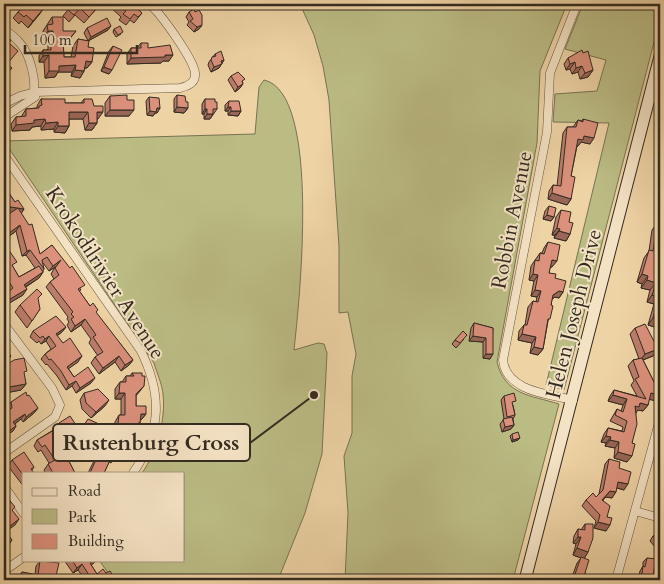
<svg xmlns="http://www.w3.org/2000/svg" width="664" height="584" viewBox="0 0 664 584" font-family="Cardo,serif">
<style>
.green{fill:#bbbb84;stroke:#777352}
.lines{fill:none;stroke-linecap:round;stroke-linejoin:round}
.street-casing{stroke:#625541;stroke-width:9}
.secondary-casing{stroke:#332b20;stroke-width:13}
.street{stroke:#f4e2c4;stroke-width:8}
.secondary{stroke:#f4e2c4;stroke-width:11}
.wall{fill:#bc7d6b;stroke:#332b20}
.shaded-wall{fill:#996657;stroke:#332b20}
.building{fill:#db917c;stroke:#332b20}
.labels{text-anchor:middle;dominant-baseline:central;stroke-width:4;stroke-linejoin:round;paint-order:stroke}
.street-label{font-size:21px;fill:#332b20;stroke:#f4e2c4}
.leader{fill:none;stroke:#332b20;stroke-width:2}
.callout-dot{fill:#332b20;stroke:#f4e2c4;stroke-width:2}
.callout{fill:#f4e2c4;stroke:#332b20;stroke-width:2}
.callout-label{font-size:22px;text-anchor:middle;font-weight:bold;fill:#332b20}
</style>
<rect width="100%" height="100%" fill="#eed3a5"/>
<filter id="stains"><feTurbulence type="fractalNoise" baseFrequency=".004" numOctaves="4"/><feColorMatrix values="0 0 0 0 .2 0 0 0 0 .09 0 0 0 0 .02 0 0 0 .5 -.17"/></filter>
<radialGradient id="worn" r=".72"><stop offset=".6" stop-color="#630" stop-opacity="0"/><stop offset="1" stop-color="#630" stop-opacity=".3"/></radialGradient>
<g class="green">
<path d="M300 4H567L540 71 537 143 497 362C505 395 530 395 559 404L513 580H345L348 513 344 456 352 433V376L356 354 348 312 339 313V246L329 100 323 66 314 35Z"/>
<path d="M583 4H660V19L564 390 546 385 609 123 553 122 555 94 597 91 606 60 565 49Z"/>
<path d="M264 80C322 93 299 304 294 350L318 343 324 344 327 353 322 454 305 513 278 580H113L99 560H184V473H142C157 452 166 419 163 394 162 384 157 373 154 363L4 141 255 134 259 87Z"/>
</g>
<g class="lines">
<g class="street-casing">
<g id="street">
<path d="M4 29C9 33 15 37 19 42 30 53 39 86 31 99"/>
<path d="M4 104 20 96 35 92 180 88C189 86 196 82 195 73 194 60 160 12 149 4"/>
<path d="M6 116 35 97"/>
<path d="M4 155 141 351C163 396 161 432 133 473"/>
<path d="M4 324 52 388 60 405 55 417 4 453"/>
<path d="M573 400C547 394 506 391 503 360L547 132 550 73 577 4"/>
<path d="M4 486 24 514"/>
<path d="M635 511 660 518"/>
<path d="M4 571 24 557"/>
<path d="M616 580 660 419"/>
</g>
</g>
<g class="secondary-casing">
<path id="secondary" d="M525 580 660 56"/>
</g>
<use href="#street" class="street"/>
<use href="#secondary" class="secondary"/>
</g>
<g class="wall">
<path d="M4 4H10L6 9 4 7Z"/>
<path d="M67 4H93L97 8 84 23 75 15 69 22 63 16 70 7Z"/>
<path d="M107 4H132L142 13 134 23 130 20 126 25 119 20 121 17Z"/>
<path d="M32 8H44L28 28 21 21 19 24 13 18 18 12Z"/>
<path d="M189 12 202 25 199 29 194 32 187 25 189 22 186 17Z"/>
<path d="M52 17 63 31 72 38 65 45H63L64 57H71L73 46 78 39 88 41 84 33 87 28 108 30 88 41V47L92 62 87 68H85L84 71 80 78 71 76 72 72H58L55 77 45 78 44 62H39V56L43 50H47L48 49V38H43V31Z"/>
<path d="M114 29 121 34 116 37 113 32Z"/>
<path d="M141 43 148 48 169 61H163L161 63 127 64V54L131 48H137Z"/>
<path d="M113 46 109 74 101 71 109 51Z"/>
<path d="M583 53 593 70 588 77 580 79 578 72 572 74 570 69 566 70 564 64 568 58Z"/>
<path d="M215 54 224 60 219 68 211 72 208 65 209 62Z"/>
<path d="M231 76 243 82 240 88 235 92 228 80Z"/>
<path d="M177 95 188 108 184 113 174 112V99Z"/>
<path d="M110 96 127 100 129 116H105V103Z"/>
<path d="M149 97 160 108 157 113H155L153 116 147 115 146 101Z"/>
<path d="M41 99 65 103H81L84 99 94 106 98 119H97V123L92 130H85L83 119H69V126L65 133 54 132V129L41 130V126L32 127 30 130 12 131 11 124 16 117H21L26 109 37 108V106Z"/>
<path d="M205 99 215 102 217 109 210 119H204V114H202V104Z"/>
<path d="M229 101 241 111 238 116 228 115V111H225V105Z"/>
<path d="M583 119 590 144 581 142 578 146H577L571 176V199L567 205 548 199 549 191 553 185 557 186 563 133 567 127H573L578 120 582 121Z"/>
<path d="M4 186 15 202 24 209 21 213 40 254 52 245 81 290 79 291 90 306 96 313 133 360 129 365 121 371 115 362 99 374 91 363 95 357 98 356 89 343 91 339 88 335 81 325 71 332 67 325 69 322 67 319 68 317 46 287 50 282 54 279 51 274 55 267 49 271 43 263H42L44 269 43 271V272L39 278 26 287 23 295 6 305 4 302V297L8 292 4 286V243L13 267 19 277 35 268 26 255 22 256 16 231 7 238 4 243V217L10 213 4 212Z"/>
<path d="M549 206 554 217 551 221 543 219 545 211Z"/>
<path d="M561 210 569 222 570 234 566 241 554 238 555 235H552L556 217Z"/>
<path d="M660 221V324L658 328 648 325 654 304 647 302 650 290 641 288 642 284 637 282 644 258 649 251 652 230 658 222 659 223Z"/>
<path d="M548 242 552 267H550L549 273 555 278 563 292 559 298 555 297 552 299 543 349 538 355 530 353 532 343 518 340 519 331 524 325H525L528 307 533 301 536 302 537 297 531 296 534 281 529 280 531 266 540 253H542L544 248Z"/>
<path d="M20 305 40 309 27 328 15 312Z"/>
<path d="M474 323 493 328 490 359 483 358V342L469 341 471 328Z"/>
<path d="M66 327 62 332 57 336 78 362 68 368 74 377 91 383 76 393 72 386 66 390 57 376 47 364 46 365 41 359 45 354 51 349 46 341 41 344 39 341 37 343 30 337 33 331Z"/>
<path d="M635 328 653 356 643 360 655 384 660 386V397L657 401 649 399 648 405 643 411 638 410 636 412 632 443 627 462 614 458 615 448 605 446 606 443 601 442 604 434 608 428 622 431 623 427 610 421 617 409 621 411 623 405 608 401 610 396 614 390 637 396 631 385 634 381 628 366 633 360 639 359 630 334Z"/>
<path d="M464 339 456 348 452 344 455 340Z"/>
<path d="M6 365 24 375 26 384 21 390 5 393 4 387V368Z"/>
<path d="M132 373 142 376 144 386 136 396V406L146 414 141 420H140V423L137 428 136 437 127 450 116 449V439H112L115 422 119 415H121V399H115V389L120 382H122L126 376H130Z"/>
<path d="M84 393 105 406 91 418 82 409 80 400Z"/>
<path d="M27 396 38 408 34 413 23 422 21 419 15 424 16 426 13 431 5 436 4 434V413L8 411 7 407 11 402Z"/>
<path d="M504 396 513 405 515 415 513 419 514 425 511 429 502 432 500 424 504 419 501 400Z"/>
<path d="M59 423 80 431 90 442 86 448 71 442 62 448 75 473H45L44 470 49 463 41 450 38 452 34 446 37 440 55 429Z"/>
<path d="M512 434 518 440 512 442 510 436Z"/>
<path d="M99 443 115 457 111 463 109 462 104 473H88L94 461 90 459 95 449Z"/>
<path d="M609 459 619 468 624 490 617 488 612 498 606 497 603 500 607 517 606 531 594 528 596 521 582 506 586 500 596 497 599 494 605 464Z"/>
<path d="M12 460 34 467 32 470 24 473V487L8 466Z"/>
<path d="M660 487V497L658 496Z"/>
<path d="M585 524 588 552 584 558 585 573 584 580H571L577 563 581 558 573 555 576 544 573 543 574 536 578 529 581 530Z"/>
<path d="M660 531V553L650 541 653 536Z"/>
<path d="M647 558 655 563 653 580H638L640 571 643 566V562Z"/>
<path d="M64 560H97L91 565 97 574 106 573 115 580H85L78 570 73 573Z"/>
<path d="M40 561 55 580H17L18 578 22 572 35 575 36 566Z"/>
</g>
<g class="shaded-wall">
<path d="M44 8 39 15 28 28 33 21Z"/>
<path d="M202 25 199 29 194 32 197 27Z"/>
<path d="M111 26 108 30 88 41 91 37Z"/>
<path d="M48 31H53L48 38H43Z"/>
<path d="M76 31 65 45H59L63 38Z"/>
<path d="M49 55 44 62H39L43 56Z"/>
<path d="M165 55H173L169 61H163L161 63 127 64 131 58Z"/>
<path d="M224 60 219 68 211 72 214 67 221 61Z"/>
<path d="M86 61 92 62 87 68 81 67Z"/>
<path d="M575 62 570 69 566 70 570 64Z"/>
<path d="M76 65 72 72H58L55 77 45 78 49 71 59 66Z"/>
<path d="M582 66 578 72 572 74 576 68Z"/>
<path d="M104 67 112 70 109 74 101 71Z"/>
<path d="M75 70 84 71 80 78 71 76Z"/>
<path d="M593 70 588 77 580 79 585 73Z"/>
<path d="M243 84 240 88 235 92 238 87Z"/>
<path d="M177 107 188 108 184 113 174 112Z"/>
<path d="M228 107H231L228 111H225Z"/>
<path d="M157 108H160L157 113H155L153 116 147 115 150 111Z"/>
<path d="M205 109H207L204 114H202Z"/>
<path d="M110 110H134L129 116H105Z"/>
<path d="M231 111H241L238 116 228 115Z"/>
<path d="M69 112H88L83 119H65Z"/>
<path d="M97 112H103L98 119H92Z"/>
<path d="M207 114H213L210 119H204Z"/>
<path d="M45 119 41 126 32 127 30 130 12 131 16 125 34 120Z"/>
<path d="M58 122 54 129 41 130 46 123Z"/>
<path d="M89 123H97L92 130H85Z"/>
<path d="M58 126H69L65 133 54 132Z"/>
<path d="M584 136 594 138 590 144 581 142 578 146 574 145 578 139Z"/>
<path d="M552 193 571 199 567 205 548 199Z"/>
<path d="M4 206 24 209 21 214 4 212Z"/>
<path d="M547 215 554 217 551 221 543 219Z"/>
<path d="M20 225 16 231 4 240 5 236Z"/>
<path d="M557 228 560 229 555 235H552Z"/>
<path d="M559 231 570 234 566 241 554 238Z"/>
<path d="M30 250 26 255 22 256 27 251Z"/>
<path d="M61 260 57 266 49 271 53 266Z"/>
<path d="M552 260 557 261 552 267 547 266Z"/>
<path d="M43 272 39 278 20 290 24 285Z"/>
<path d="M533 274 538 275 534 281 529 280Z"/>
<path d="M642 274 648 276 642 284 637 282Z"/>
<path d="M647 280 656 283 650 290 641 288Z"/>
<path d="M27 289 23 295 6 305 10 299Z"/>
<path d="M535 290 541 291 537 297 531 296Z"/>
<path d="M559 291 563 292 559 298 555 297 549 301 553 295Z"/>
<path d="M652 295 659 297 654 304 647 302Z"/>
<path d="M653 318 660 319V324L658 328 648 325Z"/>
<path d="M85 319 81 325 71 332 75 326Z"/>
<path d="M66 327 62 332 52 339 56 334Z"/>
<path d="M522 334 536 337 532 343 518 340Z"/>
<path d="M49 336 46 341 41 344 45 339Z"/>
<path d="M473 336 486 338 483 342 469 341Z"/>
<path d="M534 347 543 349 538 355 530 353Z"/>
<path d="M658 349 653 356 640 361 645 354Z"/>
<path d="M486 354H493L490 359 483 358Z"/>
<path d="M11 356 6 363 4 364V359Z"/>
<path d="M82 356 78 362 64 372 67 367Z"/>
<path d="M119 356 115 362 99 374 103 368Z"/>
<path d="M133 360 129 365 121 371 125 365Z"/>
<path d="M95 378 91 383 76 393 80 388Z"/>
<path d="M76 381 72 386 66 390 69 385Z"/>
<path d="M26 384 21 390 5 393 9 387Z"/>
<path d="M119 393H125L121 399H115Z"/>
<path d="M651 393 660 395V397L657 401 647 399Z"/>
<path d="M613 395 627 399 623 405 608 401Z"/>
<path d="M109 400 105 406 91 418 96 412Z"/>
<path d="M640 403 648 405 643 411 638 410 635 414V406Z"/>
<path d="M38 408 34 413 23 422 26 417Z"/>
<path d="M25 414 21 419 10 427 13 422Z"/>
<path d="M141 414H146L141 420H136Z"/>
<path d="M514 425 511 429 502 432 505 427Z"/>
<path d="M16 426 13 431 5 436 9 431Z"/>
<path d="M117 432 121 433 116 439H112Z"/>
<path d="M75 436 90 442 86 448 71 442 57 451 61 446Z"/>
<path d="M606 436 611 437 606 443 601 442Z"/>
<path d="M132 437H136L127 450 116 449 121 443Z"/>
<path d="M520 438 518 440 512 442 513 440Z"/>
<path d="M610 440 619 442 615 448 605 446Z"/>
<path d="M618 452 632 456 627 462 614 458Z"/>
<path d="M618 482 628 484 624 490 614 487Z"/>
<path d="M610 491 616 492 612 498 606 497 598 505Z"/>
<path d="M19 519 15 525 4 533 5 530Z"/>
<path d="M598 522 610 525 606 531 594 528Z"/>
<path d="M578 537H581L576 544 573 543Z"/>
<path d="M12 540 8 546 4 549V546Z"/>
<path d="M577 548 588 552 584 559 573 555Z"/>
<path d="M94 560H97L95 562 86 569 90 563Z"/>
<path d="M82 564 78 570 73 573 77 568Z"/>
</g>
<g class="building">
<path d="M25 4H27L32 8 35 4H39L44 8 33 21 26 15 24 17 18 12Z"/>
<path d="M73 4H93L97 8 89 17 80 8 74 15 68 10Z"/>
<path d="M118 4H132L142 13 138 17 134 14 130 19 123 14 126 11Z"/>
<path d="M194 9 195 12 199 10 202 15V25L197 27 190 21 193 19 189 12Z"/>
<path d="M52 17H63V31H76L70 38H63L64 57H75L78 39 89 41 88 47 94 48 92 62 86 61 84 71 75 70 76 65 59 66V71H49V55L43 56V50H51V45L53 44V31H48L47 25 53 24Z"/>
<path d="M107 18 111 26 91 37 87 28Z"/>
<path d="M120 26 123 32 118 35 114 29Z"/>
<path d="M4 34 11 40 9 43 18 51 7 64 12 68 4 77Z"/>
<path d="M141 43H148V48L170 45 173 55H165V57L131 58V48H141Z"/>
<path d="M113 46 122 50 112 70 104 67Z"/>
<path d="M582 50 583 53 588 51 593 70 585 73 582 66 576 68 575 62 570 64 568 58Z"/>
<path d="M221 51 224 60 221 61 222 64 214 67 211 60 212 57 216 56 215 54Z"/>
<path d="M238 72 245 79 242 81 243 84 238 87 231 76Z"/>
<path d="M127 95V100H134V110H110V96Z"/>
<path d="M177 95 185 96 186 102H188V108L177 107Z"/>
<path d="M149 97 159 98 160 108H157L156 112 150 111Z"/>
<path d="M41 99H65V103H84V99H92L94 106H103V112H97V123H89L88 112H69V126H58V122L46 123 45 119 34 120V123L16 125V117L26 116V109L39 108V106L42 105Z"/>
<path d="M205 99H215V102H217V109H213V114H207V109H205Z"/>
<path d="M229 101H239L241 111H231V107H228Z"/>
<path d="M583 119 598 123 594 138 584 136 583 140 578 139 571 176 575 177 571 199 552 193 553 185 561 186 567 127H576L578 120 583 122Z"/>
<path d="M4 186 15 202 18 200 24 209 4 206Z"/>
<path d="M549 206 556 208 554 217 547 215Z"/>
<path d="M18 208 29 225 32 224 40 254 52 245 70 268 72 266 85 285 78 289 90 306 93 303 98 310 96 312 133 360 125 365 119 356 103 368 95 357 103 352 93 337 96 335 92 329 85 319 75 326 71 319 74 317 71 314 73 312 50 282 59 275 55 268 61 260 53 266 47 257 42 260 44 269 30 250 27 251 20 225 5 236 7 238 4 241V229L7 227 4 220V217Z"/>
<path d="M561 210 571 212 569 222 573 223 570 234 559 231 560 229 557 228Z"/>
<path d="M658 222 660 223V319L653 318 659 297 652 295 656 283 647 280 648 276 642 274 649 250 653 251Z"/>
<path d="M548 242 560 245 557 261 552 260 549 273 556 274 555 278 566 281 563 292 559 291 553 295 551 305 553 306 550 319H548L543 349 534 347 536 337 522 334 524 325H527L533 301 538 302 541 291 535 290 538 275 533 274 535 260 539 261 540 253 544 254Z"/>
<path d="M4 243 17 262 12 265 19 277 39 266 43 272 24 285 27 289 10 299 6 294 13 288 5 276 4 277Z"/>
<path d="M37 289 42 294 38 298 40 309 32 321 20 305Z"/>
<path d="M56 316 66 327 56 334 63 343 70 338 82 356 67 367 74 377 88 367 95 378 80 388 76 381 69 385 61 371 51 359 49 360 45 354 56 346 49 336 45 339 43 336 40 338 33 331Z"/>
<path d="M474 323 493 328V354H486V338L473 336Z"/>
<path d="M645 324 658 349 645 354 635 328Z"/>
<path d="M463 331 467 335 460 343 455 340Z"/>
<path d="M4 334 10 342 7 345 10 349 7 351 11 356 4 359Z"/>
<path d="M24 358 27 371 24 372 26 384 9 387 6 365 14 360Z"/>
<path d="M642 358 655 384 660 386V395L651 393 648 405 640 403 639 407 635 406 637 424 632 443 635 444 632 456 618 452 619 442 610 440 611 437 606 436 608 428 624 432 627 421 615 415 617 409 623 412 627 399 613 395 614 390 646 399 635 379 639 377 633 360Z"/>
<path d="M132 373H142V376H145L144 386 136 394V406H146V414H141L140 423H138L136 437H132V444L121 443V433L117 432 119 415H125V393H119L120 382H126V376H134Z"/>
<path d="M98 389 109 400 96 412 86 403 84 393Z"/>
<path d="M26 392 27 396 29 395 38 408 26 417 25 414 13 422 16 426 9 431 6 427 4 428V413L12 408 11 402Z"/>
<path d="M514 393 516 401 512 402 515 415 507 417 504 396Z"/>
<path d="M70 416 80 431 88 419 97 423 90 442 75 436 61 446 75 473H53L48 464 55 460 45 445 42 447 37 440 61 426 59 423Z"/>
<path d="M512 417 514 425 505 427 503 419Z"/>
<path d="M518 432 520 438 513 440 512 434Z"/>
<path d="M99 443 118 452 115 457 112 456 104 473H90L98 455 95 453Z"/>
<path d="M24 452 34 467 31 469 34 473H24V476L12 460Z"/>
<path d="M609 459 620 462 619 468 631 472 628 484 618 482 616 492 610 491 602 500 610 506 607 517 612 518 610 525 598 522 600 515 586 500 593 493 596 497 603 490Z"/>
<path d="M4 497 6 501H11L8 503 11 502 15 507 12 510 19 519 5 530 12 540 4 546Z"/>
<path d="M585 524H593V538L588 552 577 548 581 537H578V529L585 530Z"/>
<path d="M660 530V545L653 536Z"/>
<path d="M581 557 589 560 585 573 584 580H573Z"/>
<path d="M647 558 658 559 655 561 653 580H641L643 566 645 567Z"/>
<path d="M72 560H94L90 563 97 574 103 569 106 573 110 571 115 579 114 580H92L82 564 77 568Z"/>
<path d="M40 561 59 563 55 580H20L22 572 38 575Z"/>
</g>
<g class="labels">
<g class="street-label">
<text transform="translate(512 220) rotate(-79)">Robbin Avenue</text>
<text transform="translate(105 273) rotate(57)">Krokodilrivier Avenue</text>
<text transform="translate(574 314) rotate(-76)">Helen Joseph Drive</text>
</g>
</g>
<path class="leader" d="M314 395L250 443"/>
<circle class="callout-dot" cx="314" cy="395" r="5"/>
<rect class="callout" x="53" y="424" width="197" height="37" rx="5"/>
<g class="callout-label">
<text x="151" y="450">Rustenburg Cross</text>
</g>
<rect width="664" height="584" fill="none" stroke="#eed3a5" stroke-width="20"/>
<rect x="5" y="5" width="654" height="574" fill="none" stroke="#332b20" stroke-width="2.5"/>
<rect x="10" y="10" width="644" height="564" fill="none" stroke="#332b20"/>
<rect x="22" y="472" width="162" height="90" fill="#f4e2c4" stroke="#a79982"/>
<rect x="32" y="488" width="25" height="8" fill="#f4e2c4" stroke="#a79982"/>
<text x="68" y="496" font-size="15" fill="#332b20">Road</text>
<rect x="32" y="509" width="25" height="15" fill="#bbbb84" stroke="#a79982"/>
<text x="68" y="522" font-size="15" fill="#332b20">Park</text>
<rect x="32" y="534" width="25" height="15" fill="#db917c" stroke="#a79982"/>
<text x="68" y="546" font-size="15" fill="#332b20">Building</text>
<path d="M25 45v8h112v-8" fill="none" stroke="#332b20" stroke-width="2.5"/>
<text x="32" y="45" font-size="15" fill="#332b20" stroke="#f4e2c4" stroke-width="4" paint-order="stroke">100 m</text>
<rect width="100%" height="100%" filter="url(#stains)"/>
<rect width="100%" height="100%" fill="url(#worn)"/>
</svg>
